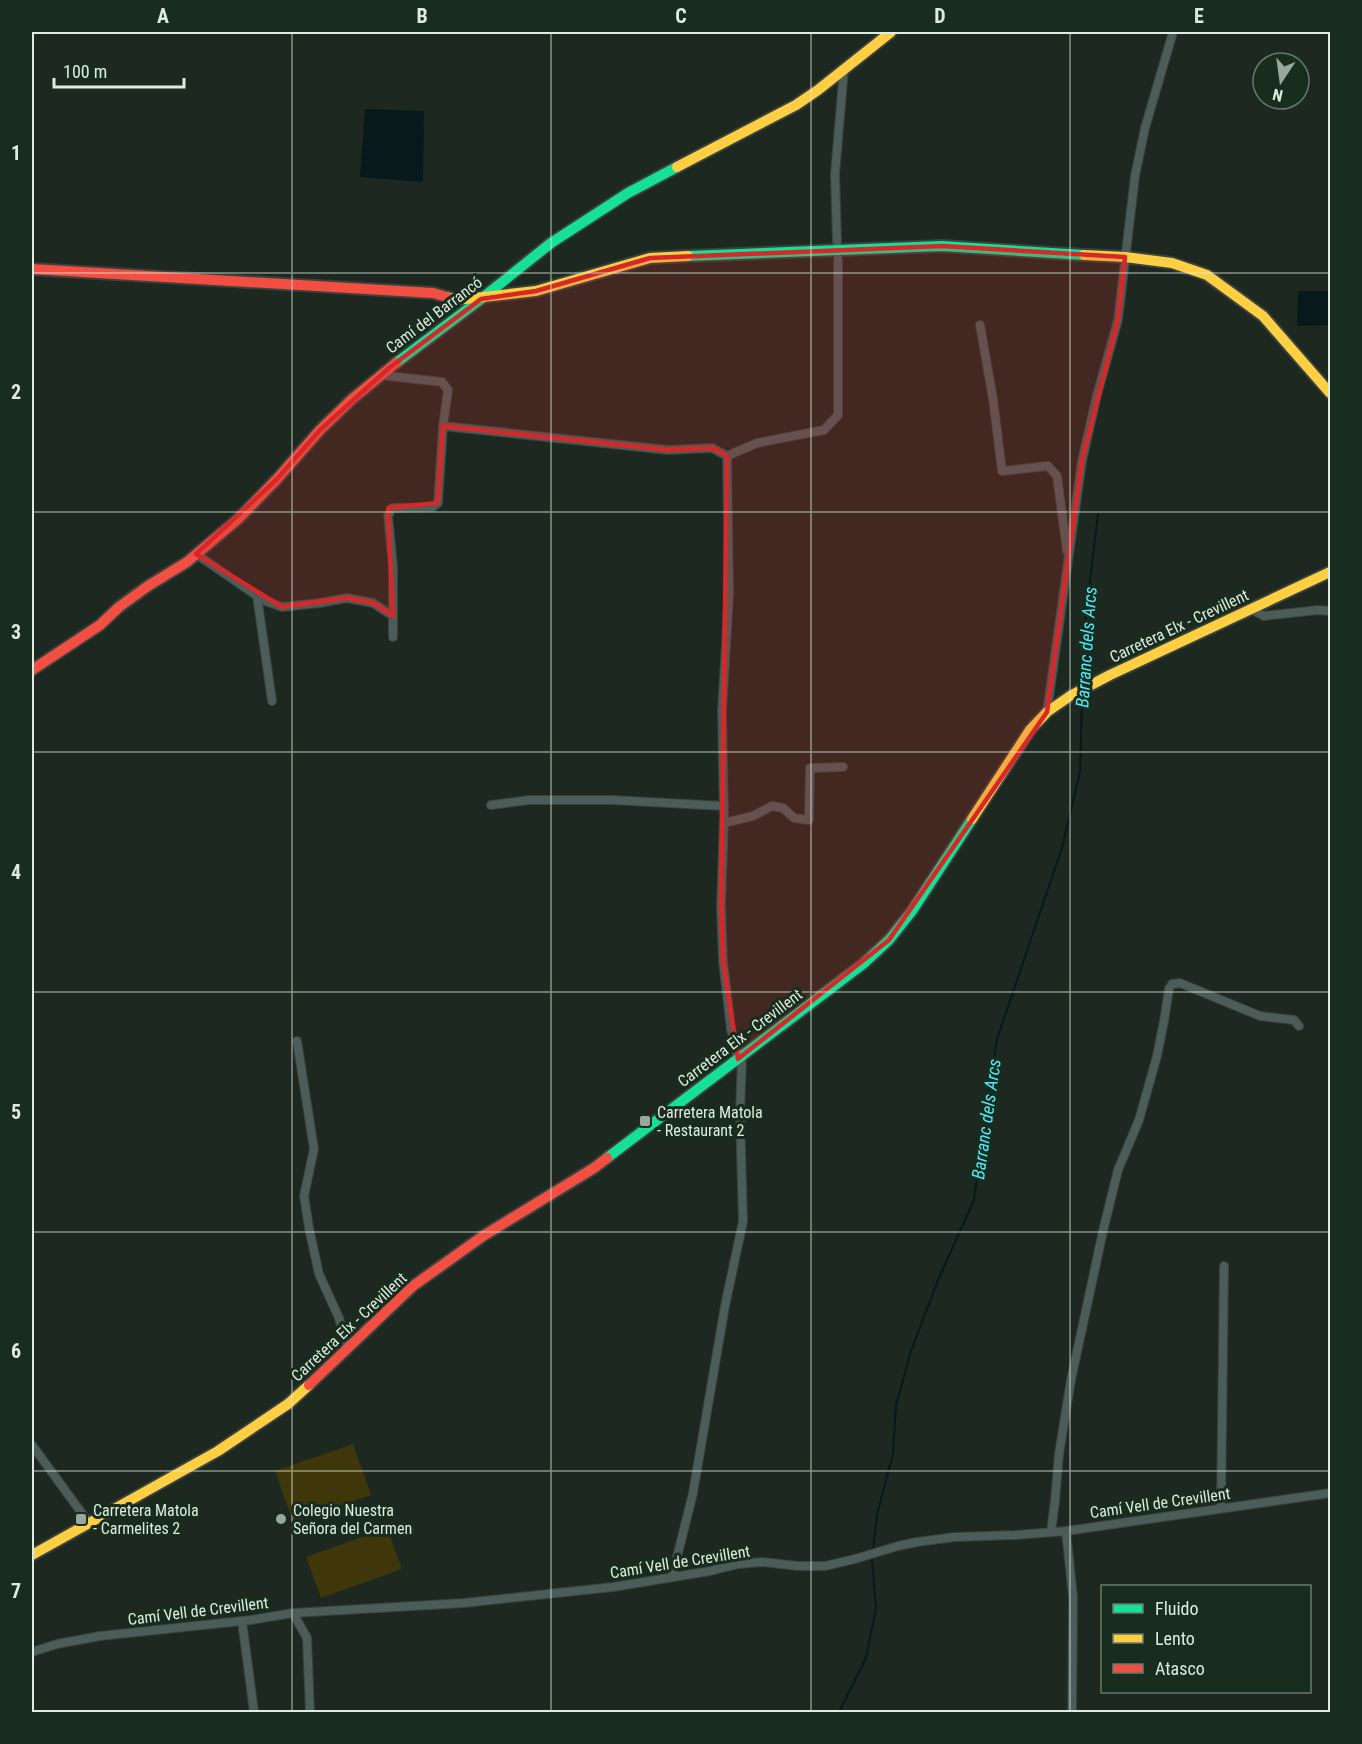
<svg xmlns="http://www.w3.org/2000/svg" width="1362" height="1744" viewBox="0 0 1362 1744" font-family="'Roboto Condensed',sans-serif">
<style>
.pitch{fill:#3f370a}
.water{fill:#07191b}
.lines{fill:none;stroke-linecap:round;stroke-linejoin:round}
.stream{stroke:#07191b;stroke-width:2}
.street-casing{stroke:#39423c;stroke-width:10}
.fast-casing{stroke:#39423c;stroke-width:14}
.slow-casing{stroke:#39423c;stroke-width:14}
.jam-casing{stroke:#39423c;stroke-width:14}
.street{stroke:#4c5c58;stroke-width:8}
.fast{stroke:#16e098;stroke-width:10}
.slow{stroke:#ffcf43;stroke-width:10}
.jam{stroke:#f24e42;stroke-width:10}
.marked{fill:#d62828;fill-opacity:0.2;stroke:#d62828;stroke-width:4.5;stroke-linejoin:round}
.grid{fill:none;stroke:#deebe0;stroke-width:1.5;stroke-opacity:0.55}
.poi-dot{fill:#9aa79d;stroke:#182d1e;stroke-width:2}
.labels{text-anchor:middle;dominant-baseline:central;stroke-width:6;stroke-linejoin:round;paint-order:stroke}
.street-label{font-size:16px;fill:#deebe0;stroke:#182d1e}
.poi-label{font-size:16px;fill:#deebe0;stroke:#182d1e;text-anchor:start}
.water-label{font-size:18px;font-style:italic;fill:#53e9fe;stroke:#182d1e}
.neatline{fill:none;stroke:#deebe0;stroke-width:2}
.grid-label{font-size:20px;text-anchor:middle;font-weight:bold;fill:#deebe0}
</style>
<rect width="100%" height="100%" fill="#1d2820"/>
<g class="pitch">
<path d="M353 1444 371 1495 293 1522 275 1471Z"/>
<path d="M387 1528 402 1569 321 1598 306 1557Z"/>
</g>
<g class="water">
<path d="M365 109 424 111 423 182 360 177Z"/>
<path d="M1298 291H1330V325L1297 326Z"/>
</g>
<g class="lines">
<g class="stream">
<path d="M1082 687 1084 631 1098 514"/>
<path d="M839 1712 866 1658 876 1608 872 1559 877 1514 893 1454 896 1405 911 1351 938 1280 974 1200 985 1117 997 1039 1062 848 1080 772 1082 695"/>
</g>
<g class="street-casing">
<g id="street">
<path d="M837 242 835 174 844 69"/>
<path d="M980 325 993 399 1002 471 1048 466 1057 476 1067 551"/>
<path d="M380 375 442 382 448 390 443 426"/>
<path d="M727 456 729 594 722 711 724 818 721 906 723 961 731 1029 738 1059"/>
<path d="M727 456 757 443 824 430 838 415V259"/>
<path d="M196 554 263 600 282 607 320 603 347 598 373 603 393 616"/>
<path d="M257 596 272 701"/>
<path d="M1251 609 1264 616 1318 610 1330 611"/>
<path d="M393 637V566L388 516 392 508 433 507 438 503 443 426 668 450 712 448 727 456"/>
<path d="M1047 712 1082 461 1097 395 1118 320 1135 176 1145 128 1173 32"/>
<path d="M491 805 529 800H612L724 806"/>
<path d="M724 823 753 816 772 806 783 808 794 818 809 820 810 768 843 767"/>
<path d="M297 1041 314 1149 304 1196 309 1228 319 1274 339 1318 347 1350"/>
<path d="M32 1445 89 1523"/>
<path d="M1221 1508 1224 1266"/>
<path d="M1066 1531 1073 1597 1072 1712"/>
<path d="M1051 1532 1055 1501 1059 1454 1071 1380 1103 1231 1118 1170 1139 1120 1157 1056 1164 1021 1169 989 1172 984 1180 983 1260 1016 1294 1020 1299 1026"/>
<path d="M672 1577 693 1493 725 1306 743 1221 740 1114 742 1055"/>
<path d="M293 1613 307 1638 310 1712"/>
<path d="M242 1621 254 1712"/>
<path d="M32 1652 57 1644 100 1636 251 1620 293 1613 464 1603 613 1587 710 1571 738 1564 763 1562 798 1566H825L855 1559 898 1546 917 1542 955 1537 1015 1535 1066 1531 1330 1493"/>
</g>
</g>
<g class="fast-casing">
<g id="fast">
<path d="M688 256 942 246 1084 255"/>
<path d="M396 363 481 299 551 243 628 193 677 167"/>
<path d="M607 1158 863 964 889 940 912 911 972 819"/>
</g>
</g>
<g class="slow-casing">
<g id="slow">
<path d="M677 167 796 105 818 90 891 32"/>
<path d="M1084 255 1125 257 1172 263 1207 275 1263 316 1330 393"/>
<path d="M447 297 456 300 536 291 650 258 688 256"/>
<path d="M972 819 1030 730 1047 712 1070 696 1110 675 1330 572"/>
<path d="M32 1555 218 1451 288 1404 309 1385"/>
</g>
</g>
<g class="jam-casing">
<g id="jam">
<path d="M32 269 433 293 447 297"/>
<path d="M32 670 100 625 119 607 148 586 187 562 238 519 277 479 320 430 352 399 396 363"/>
<path d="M309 1385 413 1286 483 1236 594 1168 607 1158"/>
</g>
</g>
<use href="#street" class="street"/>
<use href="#fast" class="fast"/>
<use href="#slow" class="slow"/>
<use href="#jam" class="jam"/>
</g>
<path class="marked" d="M942 246 1125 257 1118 320 1082 461 1047 712 889 940 738 1059 723 961 721 906 727 456 712 448 668 450 443 426 438 503 388 508 393 616 373 603 347 598 282 607 196 554 277 479 320 430 389 368 481 299 536 291 650 258Z"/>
<path class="grid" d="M292 32V1712M551 32V1712M811 32V1712M1070 32V1712M32 273H1330M32 512H1330M32 752H1330M32 992H1330M32 1232H1330M32 1471H1330"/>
<g class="poi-dot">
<rect x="639" y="1115" width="12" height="12" rx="3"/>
<rect x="75" y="1513" width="12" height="12" rx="3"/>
<circle cx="281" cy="1519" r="6"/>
</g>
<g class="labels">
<g class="street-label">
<text transform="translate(434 315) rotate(-37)">Camí del Barrancó</text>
<text transform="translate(1179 626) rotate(-25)">Carretera Elx - Crevillent</text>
<text transform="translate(740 1038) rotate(-37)">Carretera Elx - Crevillent</text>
<text transform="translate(349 1327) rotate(-43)">Carretera Elx - Crevillent</text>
<text transform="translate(1160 1503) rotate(-8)">Camí Vell de Crevillent</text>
<text transform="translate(680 1562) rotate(-9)">Camí Vell de Crevillent</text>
<text transform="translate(198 1611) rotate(-7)">Camí Vell de Crevillent</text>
</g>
<g class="poi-label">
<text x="657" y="1112">Carretera Matola<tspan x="657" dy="18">- Restaurant 2</tspan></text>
<text x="93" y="1510">Carretera Matola<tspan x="93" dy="18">- Carmelites 2</tspan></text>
<text x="293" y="1510">Colegio Nuestra<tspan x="293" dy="18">Señora del Carmen</tspan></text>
</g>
<g class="water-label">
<text transform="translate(1086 647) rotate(-86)">Barranc dels Arcs</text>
<text transform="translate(986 1119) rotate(-82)">Barranc dels Arcs</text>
</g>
</g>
<rect width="1362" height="1744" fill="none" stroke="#182d1e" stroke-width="66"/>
<rect x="1101" y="1585" width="210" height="108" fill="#182d1e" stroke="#67796c" stroke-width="1.5"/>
<rect x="1113" y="1604" width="30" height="9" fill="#16e098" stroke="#67796c" stroke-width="1.5"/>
<text x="1155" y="1615" font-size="18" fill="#deebe0">Fluido</text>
<rect x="1113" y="1634" width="30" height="9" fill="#ffcf43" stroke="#67796c" stroke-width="1.5"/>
<text x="1155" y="1645" font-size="18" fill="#deebe0">Lento</text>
<rect x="1113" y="1664" width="30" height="9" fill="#f24e42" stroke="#67796c" stroke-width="1.5"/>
<text x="1155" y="1675" font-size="18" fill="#deebe0">Atasco</text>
<g transform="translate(1281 81) rotate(193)"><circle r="28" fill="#182d1e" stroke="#67796c" stroke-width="1.5"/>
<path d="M0-4.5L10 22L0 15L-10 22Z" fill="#9aa79d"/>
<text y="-9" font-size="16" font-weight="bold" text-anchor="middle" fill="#deebe0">N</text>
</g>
<path d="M54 78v9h130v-9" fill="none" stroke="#deebe0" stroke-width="3"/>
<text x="63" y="78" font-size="18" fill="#deebe0" stroke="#182d1e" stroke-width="4.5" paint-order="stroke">100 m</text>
<rect x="33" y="33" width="1296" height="1678" class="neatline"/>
<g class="grid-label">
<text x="163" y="23">A</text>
<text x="422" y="23">B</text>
<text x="681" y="23">C</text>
<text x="940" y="23">D</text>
<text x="1199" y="23">E</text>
<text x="16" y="160">1</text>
<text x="16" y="399">2</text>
<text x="16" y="639">3</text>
<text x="16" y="879">4</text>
<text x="16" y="1119">5</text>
<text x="16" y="1358">6</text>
<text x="16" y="1598">7</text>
</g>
</svg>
